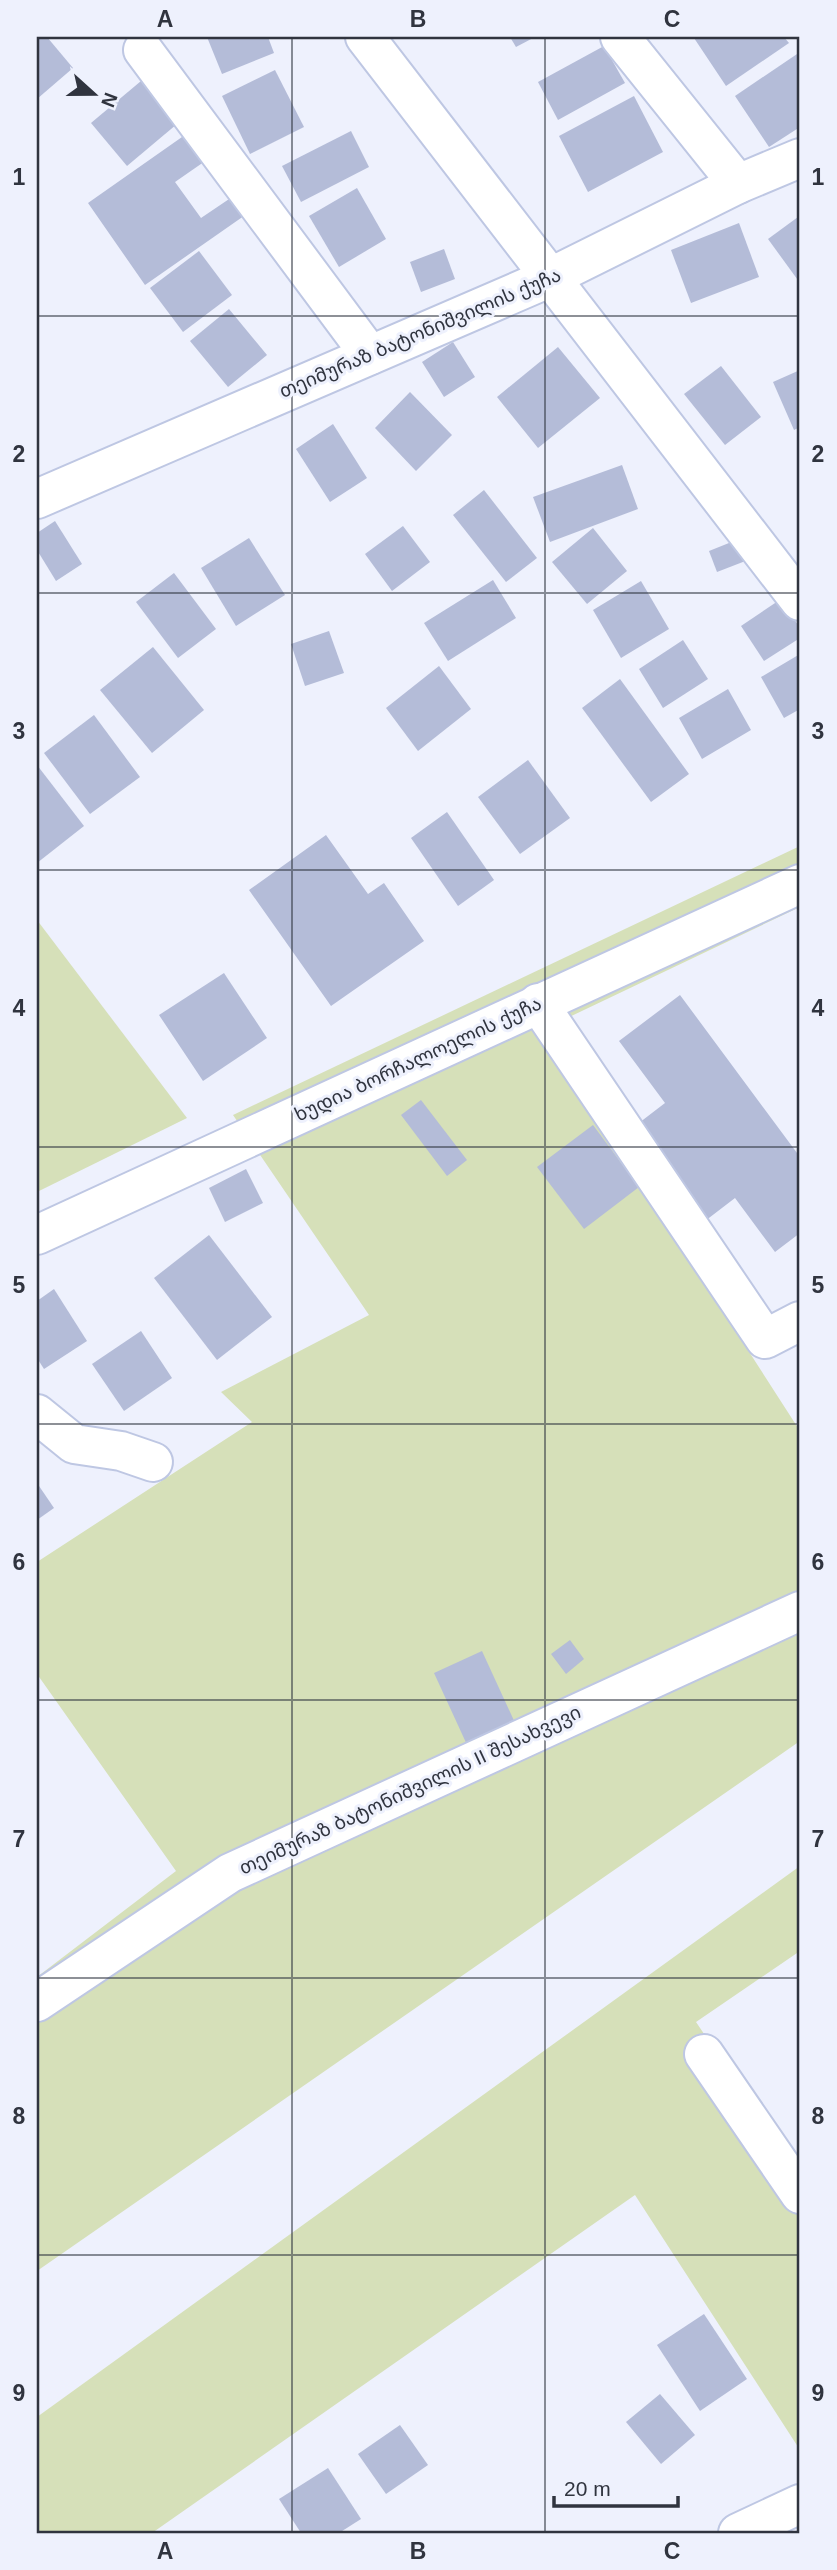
<svg xmlns="http://www.w3.org/2000/svg" width="837" height="2570" viewBox="0 0 837 2570" font-family="Helvetica,'Noto Sans Georgian',sans-serif">
<style>
.green{fill:#d6e0b9}
.building{fill:#b4bcd8}
.lines{fill:none;stroke-linecap:round;stroke-linejoin:round}
.minor-casing{stroke:#bec7e3;stroke-width:42}
.minor{stroke:#fff;stroke-width:38}
.grid{fill:none;stroke:#30343f;stroke-width:2;stroke-opacity:0.55}
.labels{text-anchor:middle;dominant-baseline:central;stroke-width:6;stroke-linejoin:round;paint-order:stroke}
.street-label{font-size:19px;fill:#30343f;stroke:#eef1fd}
.neatline{fill:none;stroke:#30343f;stroke-width:2.5}
.grid-label{font-size:23px;text-anchor:middle;font-weight:bold;fill:#30343f}
</style>
<rect width="100%" height="100%" fill="#eef1fd"/>
<g class="green">
<path d="M800 846V907L542 1030 800 1431V1741L37 2271V1977L176 1871 37 1674V1562L252 1422 221 1392 369 1315 233 1115Z"/>
<path d="M37 920 187 1118 37 1192Z"/>
<path d="M800 1866V1951L696 2022 800 2176V2450L635 2195 152 2533H37V2417Z"/>
</g>
<g class="building">
<path d="M37 37H47L73 68 37 99Z"/>
<path d="M207 37H268L274 53 222 74Z"/>
<path d="M510 37H535L516 47Z"/>
<path d="M697 37H784L789 43 726 86 694 38Z"/>
<path d="M604 46 625 83 558 120 538 82Z"/>
<path d="M800 52V127L769 147 735 96Z"/>
<path d="M275 70 304 127 250 154 222 96Z"/>
<path d="M141 81 177 124 127 166 91 123Z"/>
<path d="M634 96 663 152 588 192 559 136Z"/>
<path d="M192 130 211 157 175 182 201 218 238 193 251 211 145 285 88 203Z"/>
<path d="M351 131 369 167 301 202 282 166Z"/>
<path d="M357 188 386 239 339 267 309 216Z"/>
<path d="M798 217 800 219V283L768 239Z"/>
<path d="M739 223 759 277 691 303 671 250Z"/>
<path d="M444 249 455 279 421 292 410 262Z"/>
<path d="M199 251 232 295 183 332 150 288Z"/>
<path d="M229 309 267 355 228 387 190 341Z"/>
<path d="M453 342 475 377 444 397 422 362Z"/>
<path d="M558 347 600 398 538 448 497 397Z"/>
<path d="M721 366 761 417 725 445 684 394Z"/>
<path d="M800 370V427L794 430 773 382Z"/>
<path d="M410 392 452 435 416 471 375 428Z"/>
<path d="M333 424 367 478 330 502 296 449Z"/>
<path d="M622 465 638 509 550 542 533 497Z"/>
<path d="M484 490 537 558 506 582 453 515Z"/>
<path d="M55 521 82 564 56 581 37 550V533Z"/>
<path d="M403 526 430 562 392 591 365 554Z"/>
<path d="M593 528 627 571 587 604 552 562Z"/>
<path d="M249 538 285 595 236 626 201 568Z"/>
<path d="M739 539 748 560 717 572 709 551Z"/>
<path d="M174 573 216 629 178 658 136 602Z"/>
<path d="M493 580 516 618 448 661 424 623Z"/>
<path d="M641 581 669 629 621 658 593 610Z"/>
<path d="M781 599 800 628V638L764 661 741 626Z"/>
<path d="M329 631 344 673 305 686 291 644Z"/>
<path d="M683 640 708 679 663 708 639 669Z"/>
<path d="M153 647 204 710 152 753 100 690Z"/>
<path d="M800 654V709L784 718 761 677Z"/>
<path d="M439 666 471 709 418 751 386 708Z"/>
<path d="M620 679 689 774 651 802 582 708Z"/>
<path d="M728 689 751 730 702 759 679 718Z"/>
<path d="M94 715 140 777 90 814 44 753Z"/>
<path d="M528 760 570 818 520 854 478 797Z"/>
<path d="M37 765 84 826 37 863Z"/>
<path d="M447 812 494 880 458 906 411 838Z"/>
<path d="M326 835 368 894 384 883 424 941 331 1006 249 890Z"/>
<path d="M224 973 267 1038 203 1081 159 1015Z"/>
<path d="M680 995 800 1157V1233L775 1252 735 1198 705 1221 635 1126 665 1103 619 1041Z"/>
<path d="M421 1100 467 1160 447 1176 401 1115Z"/>
<path d="M593 1125 639 1187 584 1229 537 1167Z"/>
<path d="M246 1169 263 1203 225 1222 209 1188Z"/>
<path d="M209 1235 272 1317 217 1360 154 1278Z"/>
<path d="M54 1289 87 1341 44 1369 37 1358V1301Z"/>
<path d="M141 1331 172 1378 124 1411 92 1364Z"/>
<path d="M37 1483 54 1508 37 1520Z"/>
<path d="M570 1640 584 1659 566 1674 551 1654Z"/>
<path d="M482 1651 516 1725 468 1747 434 1673Z"/>
<path d="M704 2314 747 2379 700 2411 657 2345Z"/>
<path d="M660 2394 695 2435 661 2464 626 2422Z"/>
<path d="M400 2425 428 2465 386 2494 358 2454Z"/>
<path d="M328 2468 361 2519 339 2533H301L279 2499Z"/>
</g>
<g class="lines">
<g class="minor-casing">
<g id="minor">
<path d="M365 37 800 601"/>
<path d="M620 37 738 184"/>
<path d="M143 50 370 355"/>
<path d="M37 499 549 278 738 184 800 158"/>
<path d="M538 1003 765 1339 800 1321"/>
<path d="M37 1235 800 884"/>
<path d="M37 1414 74 1444 121 1451 153 1462"/>
<path d="M37 2002 230 1873 800 1611"/>
<path d="M704 2054 800 2194"/>
<path d="M738 2533 800 2504"/>
</g>
</g>
<use href="#minor" class="minor"/>
</g>
<path class="grid" d="M292 37V2533M545 37V2533M37 316H800M37 593H800M37 870H800M37 1147H800M37 1424H800M37 1700H800M37 1978H800M37 2255H800"/>
<g class="labels">
<g class="street-label">
<text transform="translate(420 333) rotate(-23)">თეიმურაზ ბატონიშვილის ქუჩა</text>
<text transform="translate(418 1059) rotate(-25)">ხუდია ბორჩალოელის ქუჩა</text>
<text transform="translate(410 1790) rotate(-25)">თეიმურაზ ბატონიშვილის II შესახვევი</text>
</g>
</g>
<rect width="837" height="2570" fill="none" stroke="#eef1fd" stroke-width="77"/>
<g transform="translate(94 94) rotate(111)" stroke="#eef1fd" stroke-width="5" paint-order="stroke">
<path d="M0-5L12 26L0 18L-12 26Z" fill="#30343f"/>
<text y="-10" font-size="19" font-weight="bold" text-anchor="middle" fill="#30343f">N</text>
</g>
<path d="M554 2496v10h124v-10" fill="none" stroke="#30343f" stroke-width="3.5"/>
<text x="564" y="2496" font-size="21" fill="#30343f" stroke="#eef1fd" stroke-width="5" paint-order="stroke">20 m</text>
<rect x="38" y="38" width="760" height="2494" class="neatline"/>
<g class="grid-label">
<text x="165" y="27">A</text>
<text x="418" y="27">B</text>
<text x="672" y="27">C</text>
<text x="19" y="185">1</text>
<text x="818" y="185">1</text>
<text x="19" y="462">2</text>
<text x="818" y="462">2</text>
<text x="19" y="739">3</text>
<text x="818" y="739">3</text>
<text x="19" y="1016">4</text>
<text x="818" y="1016">4</text>
<text x="19" y="1293">5</text>
<text x="818" y="1293">5</text>
<text x="19" y="1570">6</text>
<text x="818" y="1570">6</text>
<text x="19" y="1847">7</text>
<text x="818" y="1847">7</text>
<text x="19" y="2124">8</text>
<text x="818" y="2124">8</text>
<text x="19" y="2401">9</text>
<text x="818" y="2401">9</text>
<text x="165" y="2559">A</text>
<text x="418" y="2559">B</text>
<text x="672" y="2559">C</text>
</g>
</svg>
